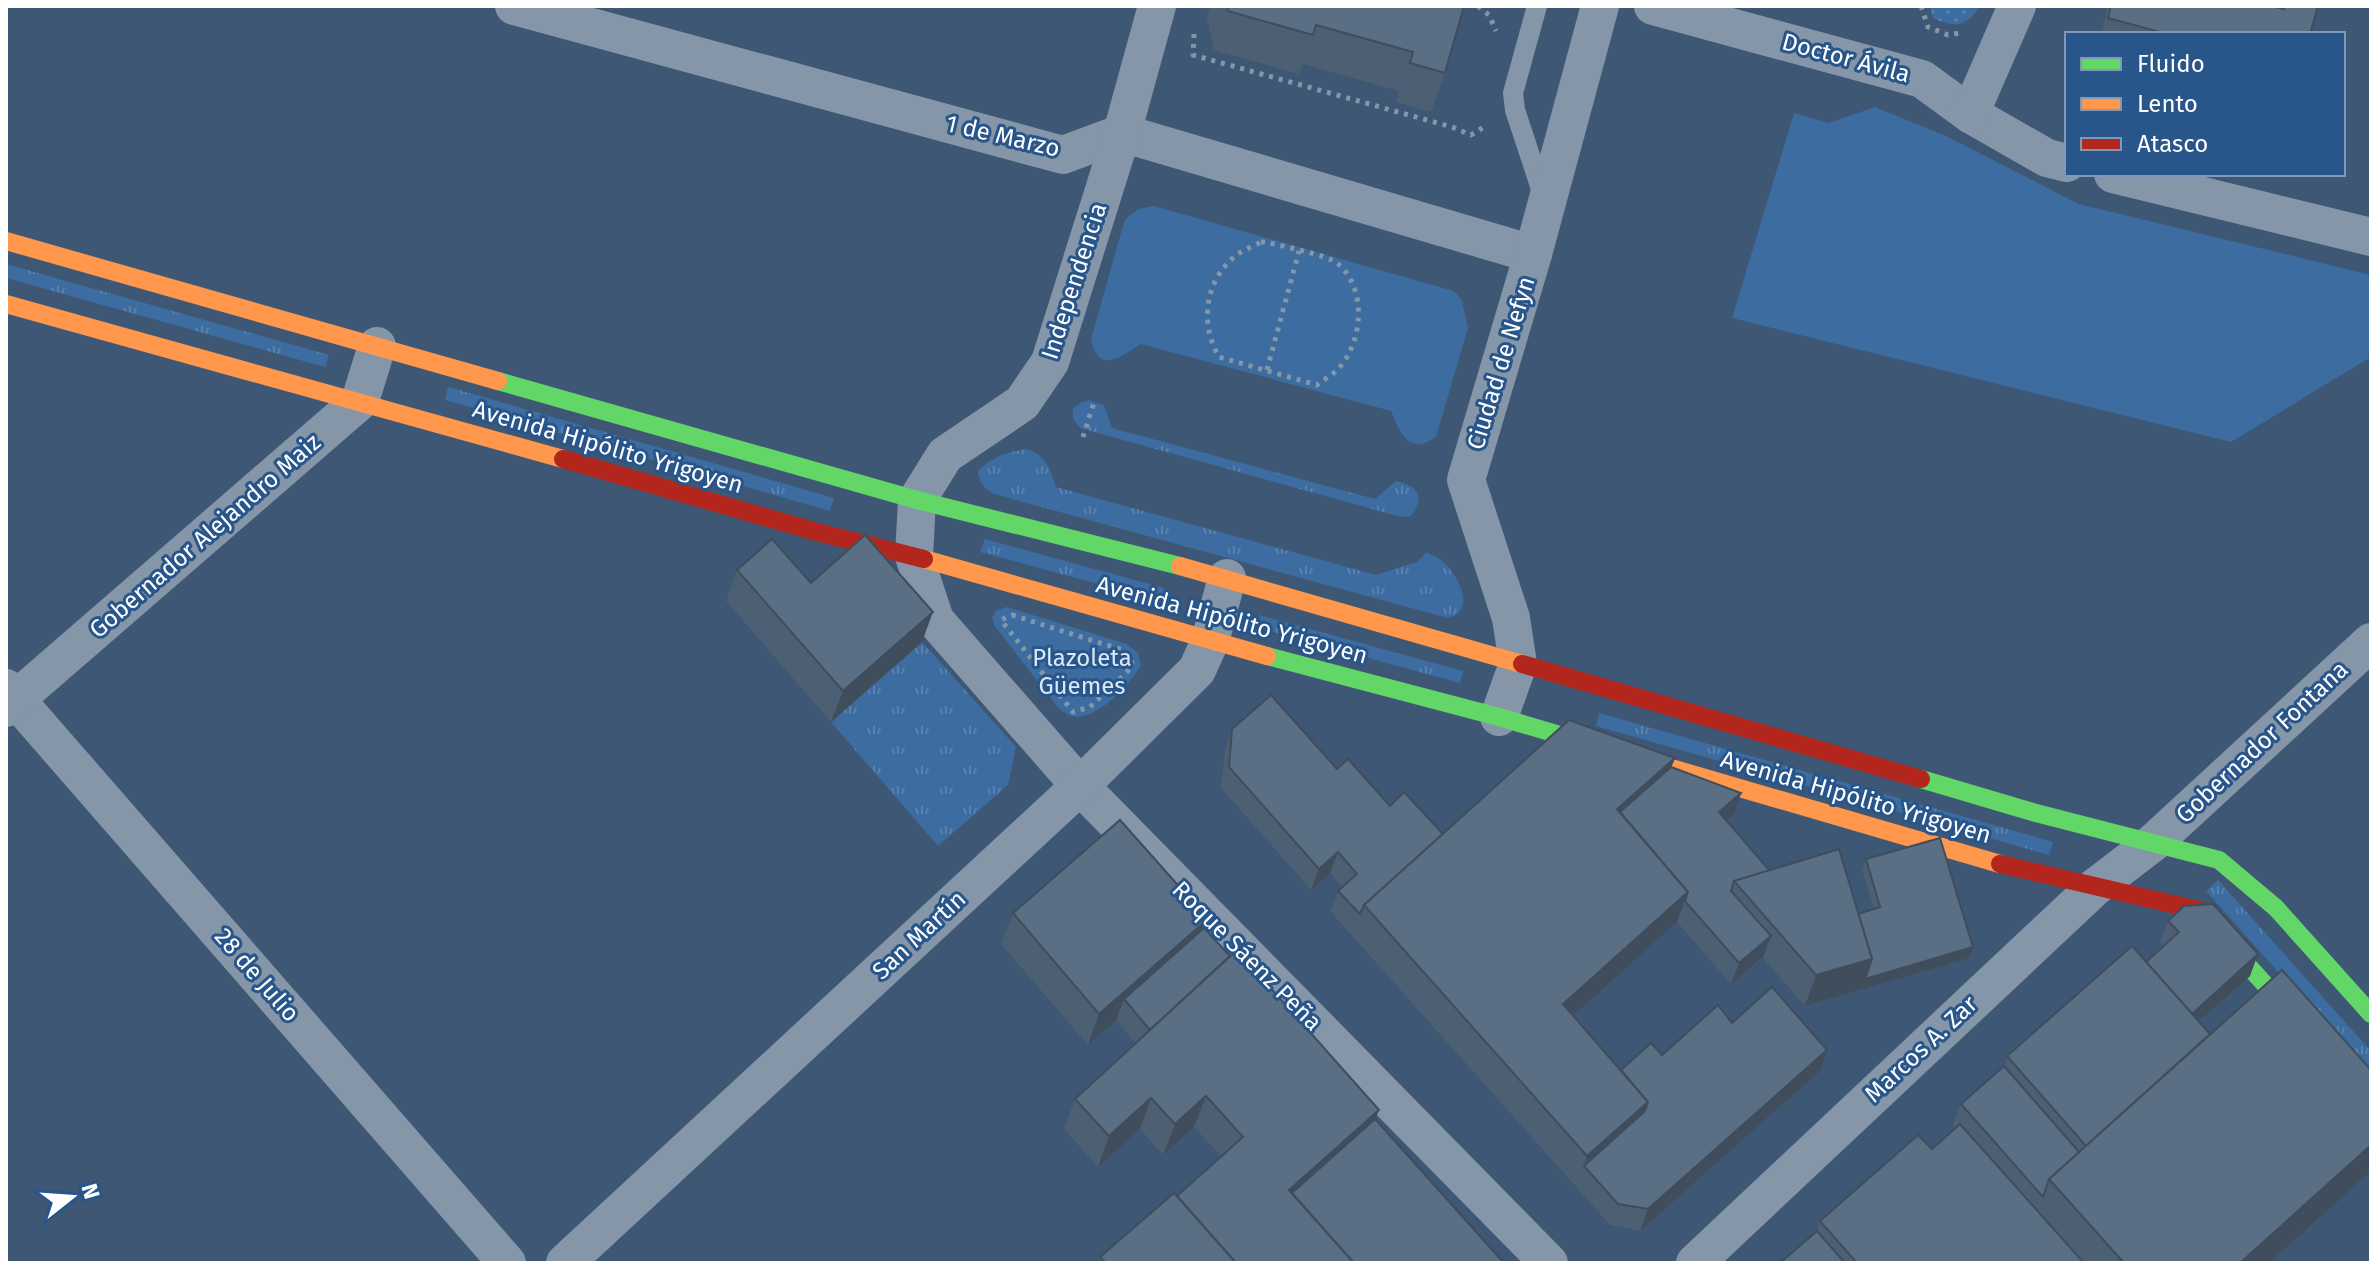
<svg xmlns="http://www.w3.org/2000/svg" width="2377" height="1269" viewBox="0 0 2377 1269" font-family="'Fira Sans',sans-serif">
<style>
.grass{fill:url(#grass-tufts)}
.park{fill:#3c6ca0}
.garden{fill:url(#garden-dots)}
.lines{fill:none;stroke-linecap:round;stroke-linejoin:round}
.path{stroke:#8596a8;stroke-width:5;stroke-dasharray:4 6;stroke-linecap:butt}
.lane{stroke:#8596a8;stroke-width:20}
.street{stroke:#8596a8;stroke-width:38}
.fast{stroke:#63d668;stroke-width:18}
.slow{stroke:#ff974d;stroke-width:18}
.jam{stroke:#b3261e;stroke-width:18}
.wall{fill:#4d5f72}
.shaded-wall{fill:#3f4d5c}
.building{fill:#5a6e84;stroke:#3f4d5c;stroke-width:2}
.labels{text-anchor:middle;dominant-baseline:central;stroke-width:6;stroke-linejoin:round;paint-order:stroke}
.street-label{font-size:24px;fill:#fff;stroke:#28558a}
.park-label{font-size:24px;fill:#dae8f7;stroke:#28558a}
</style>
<defs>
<pattern id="grass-tufts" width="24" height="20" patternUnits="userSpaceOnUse" patternTransform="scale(2)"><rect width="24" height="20" fill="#3c6ca0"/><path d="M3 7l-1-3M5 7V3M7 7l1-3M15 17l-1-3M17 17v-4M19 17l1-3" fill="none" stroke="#5982ae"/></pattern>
<pattern id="garden-dots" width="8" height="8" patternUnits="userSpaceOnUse" patternTransform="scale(2)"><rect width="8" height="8" fill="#3c6ca0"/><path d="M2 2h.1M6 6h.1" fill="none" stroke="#5982ae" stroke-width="1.8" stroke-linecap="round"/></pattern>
</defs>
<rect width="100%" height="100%" fill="#3e5774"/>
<g class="grass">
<path d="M6 264 329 355 325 367 6 278Z"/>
<path d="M448 387 834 498 830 511 445 400Z"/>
<path d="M1088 400 1104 405 1112 428 1375 499 1396 481C1418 487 1426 495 1411 516L1401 517 1080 428 1073 419V409L1080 403Z"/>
<path d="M1028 449C1047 457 1050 469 1056 487L1376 575 1417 562 1426 553C1450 556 1483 610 1448 618L994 494C984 488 979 483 978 471 991 457 1010 451 1028 449Z"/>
<path d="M985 539 1171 590 1168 603 980 552Z"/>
<path d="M1259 615 1463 671 1460 683 1255 627Z"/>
<path d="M922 642 1016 747 1008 785 938 846 831 722Z"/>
<path d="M1599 713 2053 842 2049 855 1596 726Z"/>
<path d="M2218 880 2371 1051V1076L2206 891Z"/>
</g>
<g class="park">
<path d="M1875 107 1946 136 2079 204 2371 275V357L2231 442 1732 318 1794 113 1829 123Z"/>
<path d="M1154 206 1454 291 1462 301 1468 328 1436 437C1409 456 1400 433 1391 411L1141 344C1121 356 1098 376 1091 339L1124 222C1132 211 1140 208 1154 206Z"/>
<path d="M1007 607 1127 644 1138 653 1141 665C1130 684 1097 722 1071 716 1068 715 1061 710 1059 709L994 625 992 617 997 610Z"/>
</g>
<path class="garden" d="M1930 6H1979V7C1968 27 1953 28 1933 18Z"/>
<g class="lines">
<g class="path">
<path d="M1478 6 1489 15 1496 31"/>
<path d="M1921 6 1928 27 1948 35 1960 33"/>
<path d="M1194 34 1193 55 1452 127 1471 135 1487 125"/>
<path d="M1261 242H1266C1281 246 1327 255 1337 263 1368 288 1363 344 1337 370 1331 376 1323 380 1317 385L1219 357C1199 323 1205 278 1238 254 1245 249 1254 246 1261 242Z"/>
<path d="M1267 370 1299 251"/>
<path d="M1083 437 1095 399"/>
<path d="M1012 615 1126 651 1132 663 1127 672 1090 707 1073 712 1001 620Z"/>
</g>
<path class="lane" d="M1537 6 1513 93 1515 110 1544 198"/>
<g class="street">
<path d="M514 6 1063 155 1122 133 1533 254"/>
<path d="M1157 6 1122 133 1050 362 1022 403 945 455 917 500 914 556 935 620 1080 786 1549 1263"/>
<path d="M1653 6 1922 79 1970 114 2047 158 2067 163"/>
<path d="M1970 114 2017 6"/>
<path d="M2113 174 2371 237"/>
<path d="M6 688 507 1263"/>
<path d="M6 708 360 401 377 346"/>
<path d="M1499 717 1518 664 1511 618 1466 480 1533 254 1600 6"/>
<path d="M565 1263 1080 786 1197 670 1210 641 1227 578"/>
<path d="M1695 1263 2094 888 2154 842 2371 642"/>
</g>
<g class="fast">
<path d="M498 381 917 500 1180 566"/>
<path d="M1267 656 1499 717 1661 765"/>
<path d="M1921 779 2036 813 2219 860 2276 908 2371 1014"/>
<path d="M2223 938 2371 1102"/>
</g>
<g class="slow">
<path d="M6 241 498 381"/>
<path d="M6 304 563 459"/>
<path d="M924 559 1267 656"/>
<path d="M1180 566 1522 664"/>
<path d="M1661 765 2000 864"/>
</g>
<g class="jam">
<path d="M563 459 817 532 924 559"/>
<path d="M1522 664 1921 779"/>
<path d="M2000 864 2198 910 2223 938"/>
</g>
</g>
<g class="wall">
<path d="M1210 6H1464L1445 73 1431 112 1396 102 1399 91 1303 64 1299 74 1214 50 1207 19Z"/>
<path d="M2108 6H2271L2281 9 2282 6H2318L2310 34H2101Z"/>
<path d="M737 570 811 583 922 642 831 722 726 601Z"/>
<path d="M1232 729 1337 769 1390 806 1443 834 1675 758 1671 767 1741 793 1734 814 1726 820 1770 871 1858 914 1874 909 1862 870 1866 859 1969 958 1805 1006 1763 958 1731 984 1677 922 1573 1016 1621 1070 1662 1055 1732 1023 1827 1050 1820 1071 1640 1231 1610 1225 1331 912 1338 891 1342 887 1330 873 1311 890 1221 788 1225 750Z"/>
<path d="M1013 913 1208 919 1204 928 1230 956 1379 1110 1375 1119 1504 1263H1098L1100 1257 1177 1196 1221 1156 1194 1127 1163 1155 1140 1129 1098 1167 1064 1129 1075 1099 1135 1043 1116 1020 1088 1045 1001 944Z"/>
<path d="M2168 921 2250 976 2199 1022 2210 1034 2371 1171 2269 1263H1780L1817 1231 1820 1221 1932 1149 1955 1128 1953 1125 1961 1104 2004 1066 2007 1056 2146 962 2164 946 2160 942Z"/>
</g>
<g class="shaded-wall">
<path d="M933 612 922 642 831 722 843 691Z"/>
<path d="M1675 758 1663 788 1620 826 1617 809Z"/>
<path d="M1741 793 1734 814 1711 833 1719 812Z"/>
<path d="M1338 852 1330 873 1311 890 1319 869Z"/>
<path d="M1688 892 1677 922 1552 1035 1563 1004Z"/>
<path d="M1208 919 1197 949 1124 999 1116 1020 1088 1045 1099 1014Z"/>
<path d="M1771 936 1763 957 1731 984 1739 963Z"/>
<path d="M1973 947 1969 958 1805 1006 1816 975 1872 959Z"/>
<path d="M2258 954 2250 976 2177 1041 2185 1020Z"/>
<path d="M1827 1050 1820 1071 1640 1231 1648 1209Z"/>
<path d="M1206 1096 1194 1127 1163 1155 1175 1124Z"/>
<path d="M1151 1098 1140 1129 1098 1167 1109 1136Z"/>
<path d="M1648 1102 1637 1133 1584 1166 1587 1156Z"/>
<path d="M1379 1110 1367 1140 1293 1207 1289 1190Z"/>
<path d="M2371 1145V1171L2269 1263H2240Z"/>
</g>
<g class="building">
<path d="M1227 6H1464L1445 73 1410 63 1413 52 1316 25 1313 35 1228 11Z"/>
<path d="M2111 6H2271L2284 9 2285 6H2318L2310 34H2167L2108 18Z"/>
<path d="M865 535 933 612 843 691 737 570 772 539 811 583Z"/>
<path d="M1271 695 1337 769 1348 759 1390 806 1404 792 1443 834 1364 905 1360 914 1338 891 1357 874 1338 852 1319 869 1229 767 1232 729Z"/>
<path d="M1569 720 1675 758 1617 809 1688 892 1563 1004 1648 1102 1587 1156 1364 905Z"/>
<path d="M1671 767 1741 793 1719 812 1770 871 1734 881 1731 891 1771 936 1739 963 1685 901 1688 892 1620 812Z"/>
<path d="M1120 820 1208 919 1099 1014 1013 913Z"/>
<path d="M1940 838 1973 947 1865 979 1872 959 1858 914 1880 907 1866 859Z"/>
<path d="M1839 849 1872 959 1816 975 1734 881Z"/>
<path d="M2213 904 2258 954 2192 1014 2146 962 2179 932 2168 921 2184 906Z"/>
<path d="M1204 928 1230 956 1150 1030 1124 999Z"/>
<path d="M2132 946 2210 1034 2086 1146 2007 1056Z"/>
<path d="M1237 950 1379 1110 1289 1190 1354 1263H1236L1177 1196 1243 1137 1206 1096 1175 1124 1151 1098 1109 1136 1075 1099Z"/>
<path d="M2282 970 2371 1070V1145L2240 1263H2124L2049 1179Z"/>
<path d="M1772 987 1827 1050 1648 1209 1618 1204 1584 1166 1645 1111 1648 1102 1621 1070 1651 1043 1662 1055 1718 1005 1732 1023Z"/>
<path d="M2004 1066 2079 1152 2049 1179 2043 1197 1961 1104Z"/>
<path d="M1375 1119 1504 1263H1354L1292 1193Z"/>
<path d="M1960 1124 2084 1263H1857L1820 1221 1918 1135 1932 1149Z"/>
<path d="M1174 1193 1236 1263H1106L1100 1257Z"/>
<path d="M1817 1231 1845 1263H1780Z"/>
</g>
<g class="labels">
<g class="street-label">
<text transform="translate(1846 58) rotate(15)">Doctor Ávila</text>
<text transform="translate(1003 136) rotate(13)">1 de Marzo</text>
<text transform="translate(1074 281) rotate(-72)">Independencia</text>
<text transform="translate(1501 363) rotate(-73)">Ciudad de Nefyn</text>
<text transform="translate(608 447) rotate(16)">Avenida Hipólito Yrigoyen</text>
<text transform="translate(205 536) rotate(-41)">Gobernador Alejandro Maiz</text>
<text transform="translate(1232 620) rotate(15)">Avenida Hipólito Yrigoyen</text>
<text transform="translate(2262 742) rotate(-43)">Gobernador Fontana</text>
<text transform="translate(1856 797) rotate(16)">Avenida Hipólito Yrigoyen</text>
<text transform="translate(919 935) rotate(-43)">San Martín</text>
<text transform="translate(1247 956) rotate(45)">Roque Sáenz Peña</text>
<text transform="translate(257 975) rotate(49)">28 de Julio</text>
<text transform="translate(1921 1049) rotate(-43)">Marcos A. Zar</text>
</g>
<g class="park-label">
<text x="1082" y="658">Plazoleta<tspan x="1082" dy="28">Güemes</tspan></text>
</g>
</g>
<rect width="2377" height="1269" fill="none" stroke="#ffffff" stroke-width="16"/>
<rect x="2065" y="32" width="280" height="144" fill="#28558a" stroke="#7e99b9" stroke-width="2"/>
<rect x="2081" y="58" width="40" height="12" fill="#63d668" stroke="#7e99b9" stroke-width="2"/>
<text x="2137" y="72" font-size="24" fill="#ffffff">Fluido</text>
<rect x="2081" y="98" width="40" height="12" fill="#ff974d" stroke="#7e99b9" stroke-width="2"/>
<text x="2137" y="112" font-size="24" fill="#ffffff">Lento</text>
<rect x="2081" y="138" width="40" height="12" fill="#b3261e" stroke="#7e99b9" stroke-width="2"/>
<text x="2137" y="152" font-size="24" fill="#ffffff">Atasco</text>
<g transform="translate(72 1197) rotate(73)" stroke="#28558a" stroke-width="6" paint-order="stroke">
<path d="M0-6L14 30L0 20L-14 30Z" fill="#ffffff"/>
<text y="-12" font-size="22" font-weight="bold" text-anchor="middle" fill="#ffffff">N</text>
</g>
</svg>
